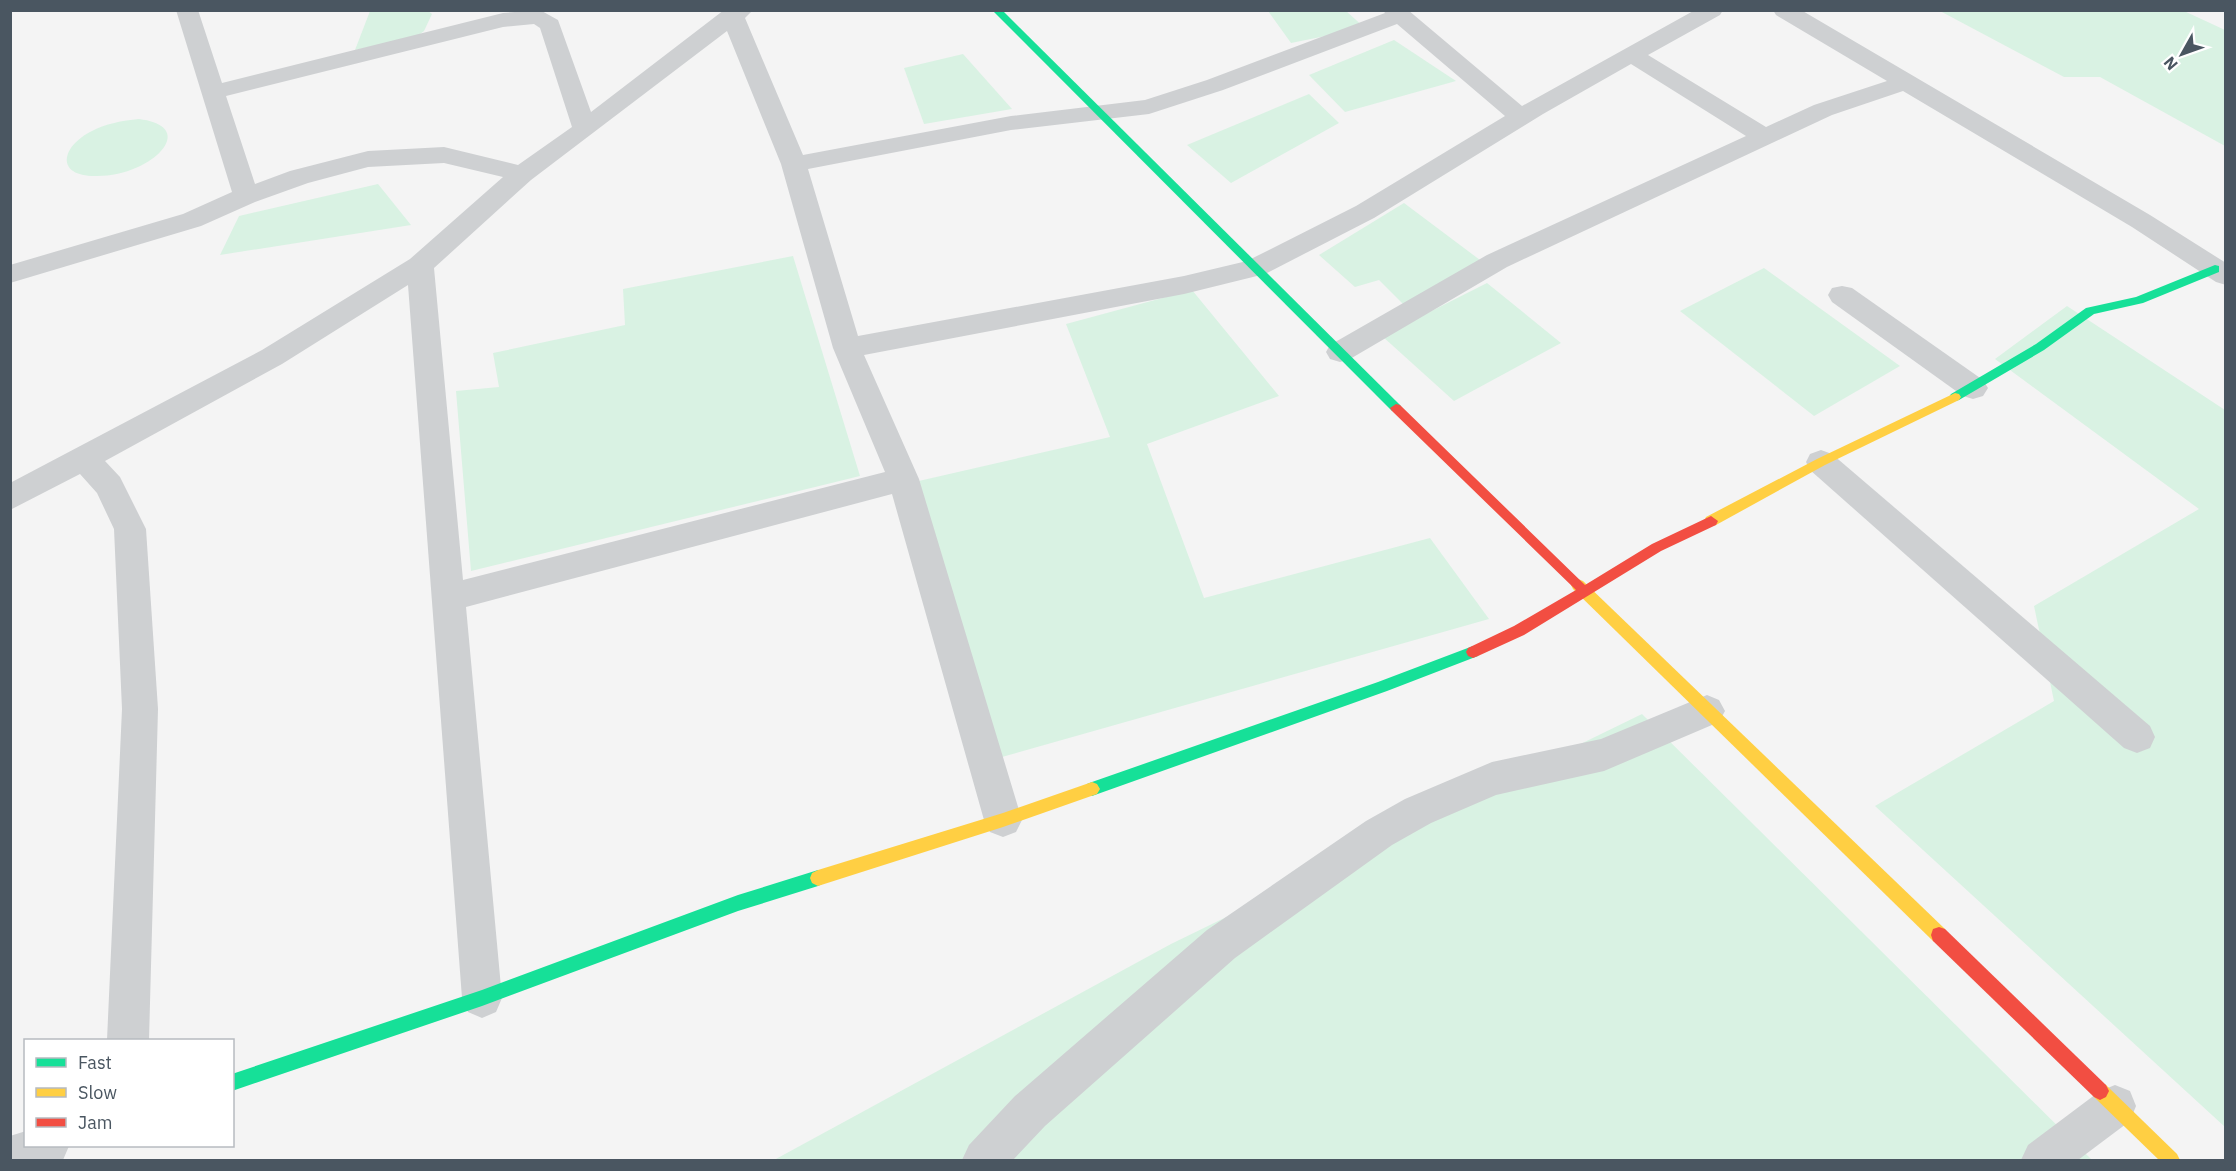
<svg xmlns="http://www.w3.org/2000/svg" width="2236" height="1171" viewBox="0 0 2236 1171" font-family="'IBM Plex Sans',sans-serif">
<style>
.green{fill:#d9f2e3}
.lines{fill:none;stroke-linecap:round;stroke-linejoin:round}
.street{fill:#ced0d2;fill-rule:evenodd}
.fast{fill:#16e098;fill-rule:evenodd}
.slow{fill:#ffcf43;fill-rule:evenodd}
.jam{fill:#f24e42;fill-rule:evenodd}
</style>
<rect width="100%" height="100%" fill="#f4f4f4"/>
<g class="green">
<path d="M370 11H428L432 14 424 31 416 37 355 50Z"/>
<path d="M1268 11H1346L1365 28 1291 43Z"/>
<path d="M1940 11H2184L2225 30V146L2100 77H2064Z"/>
<path d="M1394 40 1456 81 1345 112 1309 75Z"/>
<path d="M963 54 1012 109 924 124 904 68Z"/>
<path d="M1309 94 1339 123 1231 183 1187 145Z"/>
<path d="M139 119C185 125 169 153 138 167 125 173 111 176 97 176 56 177 60 148 90 132 106 123 122 121 139 119Z"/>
<path d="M378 184 411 225 220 255 239 216Z"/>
<path d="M1404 203 1484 263 1405 306 1379 280 1355 287 1319 255Z"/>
<path d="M793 256 860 476 471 571 456 391 499 387 493 353 625 325 623 289Z"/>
<path d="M1764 268 1900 366 1814 416 1680 311Z"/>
<path d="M1487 283 1561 343 1454 401 1382 336Z"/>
<path d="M1192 290 1279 396 1147 444 1204 598 1430 538 1489 619 1002 757 910 483 1110 437 1066 324Z"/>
<path d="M2067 306 2225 410V1127L1875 806 2054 701 2034 606 2199 509 1995 359Z"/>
<path d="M1642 714 2092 1160H774L1171 944Z"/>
</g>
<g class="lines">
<g class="street">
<path d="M176 10H198L222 83 503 13 540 10 558 20 591 112 724 10H753L745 18 803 155 1011 116 1145 100 1207 80 1385 13 1383 10H1408L1522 106 1695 10H1723L1720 15 1648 55 1766 127 1814 105 1887 81 1776 15 1773 10H1801L2150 215 2226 263V285L2216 282 2132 227 1903 91 1832 115 1507 267 1350 359 1340 362 1330 359 1326 352 1330 345 1487 255 1746 136 1631 64 1543 114 1374 218 1265 274 1184 294 864 355 919 479 1022 820 1016 832 1003 837 990 832 984 820 892 494 466 607 502 998 496 1012 482 1018 468 1012 462 998 408 285 282 364 105 461 120 477 146 529 158 709 149 1040H107L122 709 114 529 97 493 80 474 10 510V483L262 350 410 259 503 177 444 163 368 167 308 183 255 202 201 226 10 283V265L183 214 232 192ZM534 24 540 28 572 127 518 165 444 147 368 151 290 171 255 184 226 96 503 27ZM1397 24 1505 116 1356 206 1247 261 1184 276 858 336 808 169 1011 130 1149 114 1223 90ZM727 31 781 164 833 348 885 472 463 580 434 268 531 180Z"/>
<path d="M1842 286 1852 288 1983 380 1988 388 1983 396 1973 399 1963 396 1832 302 1828 295 1832 288Z"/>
<path d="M1821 450 1832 454 2150 726 2155 737 2150 748 2137 753 2124 748 1810 470 1806 462 1810 454Z"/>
<path d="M1707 695 1719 700 1725 711 1719 722 1604 771 1496 795 1431 823 1392 845 1235 958 1045 1126 1013 1160H962L969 1145 1015 1096 1207 930 1366 821 1405 799 1492 762 1601 739Z"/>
<path d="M2115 1085 2130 1091 2136 1106 2130 1121 2078 1160H2021L2028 1145 2100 1091Z"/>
<path d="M26 1131V1146H69L63 1160H10V1136Z"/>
</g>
<g class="fast">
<path d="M992 10H1002L1400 405 1402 408 1400 411H1392Z"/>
<path d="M2215 265 2219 266V272L2143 303 2094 314 2044 350 1959 400 1955 401 1949 397 1951 394 2036 344 2086 308 2136 297Z"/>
<path d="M1473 646 1478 648 1480 652 1478 656 1387 691 1092 796 1087 794 1084 789 1087 784 1092 782 1378 682Z"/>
<path d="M818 870 824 873 826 878 824 883 818 886 738 911 482 1006 232 1091V1074L482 990 738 895Z"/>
</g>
<g class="slow">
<path d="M1955 393 1959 394 1961 397 1959 400 1825 465 1716 525 1711 526 1704 521 1706 517 1817 459Z"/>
<path d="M1578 579 1583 581 1945 929 1947 935 1945 941 1939 943 1933 941 1573 589 1571 585 1573 581Z"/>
<path d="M1092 782 1097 784 1100 789 1097 794 1003 827 818 886 812 883 810 878 812 873 818 870 1003 813Z"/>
<path d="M2100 1082 2106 1085 2177 1154 2180 1160H2159L2094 1097 2091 1091 2094 1085Z"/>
</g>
<g class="jam">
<path d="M1396 404 1400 405 1585 585 1652 544 1711 516 1718 521 1716 525 1661 551 1524 635 1478 656 1473 658 1468 656 1466 652 1468 648 1514 626 1576 590 1392 411 1390 408Z"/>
<path d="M1939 927 1945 929 2106 1085 2109 1091 2106 1097 2100 1100 2094 1097 1933 941 1931 935 1933 929Z"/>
</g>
</g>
<rect width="2236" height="1171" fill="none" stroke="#4a5661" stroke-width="24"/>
<rect x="24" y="1039" width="210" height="108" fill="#ffffff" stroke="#b7bbc0" stroke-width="1.5"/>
<rect x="36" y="1058" width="30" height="9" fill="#16e098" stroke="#b7bbc0" stroke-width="1.5"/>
<text x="78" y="1069" font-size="18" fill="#4a5661">Fast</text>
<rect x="36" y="1088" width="30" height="9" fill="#ffcf43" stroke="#b7bbc0" stroke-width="1.5"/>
<text x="78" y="1099" font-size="18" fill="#4a5661">Slow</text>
<rect x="36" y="1118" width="30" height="9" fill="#f24e42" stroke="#b7bbc0" stroke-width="1.5"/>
<text x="78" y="1129" font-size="18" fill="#4a5661">Jam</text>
<g transform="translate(2182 54) rotate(230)" stroke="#ffffff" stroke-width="4.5" paint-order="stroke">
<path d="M0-4.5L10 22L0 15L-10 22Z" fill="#4a5661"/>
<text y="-9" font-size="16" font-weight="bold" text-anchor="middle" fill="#4a5661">N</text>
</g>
</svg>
